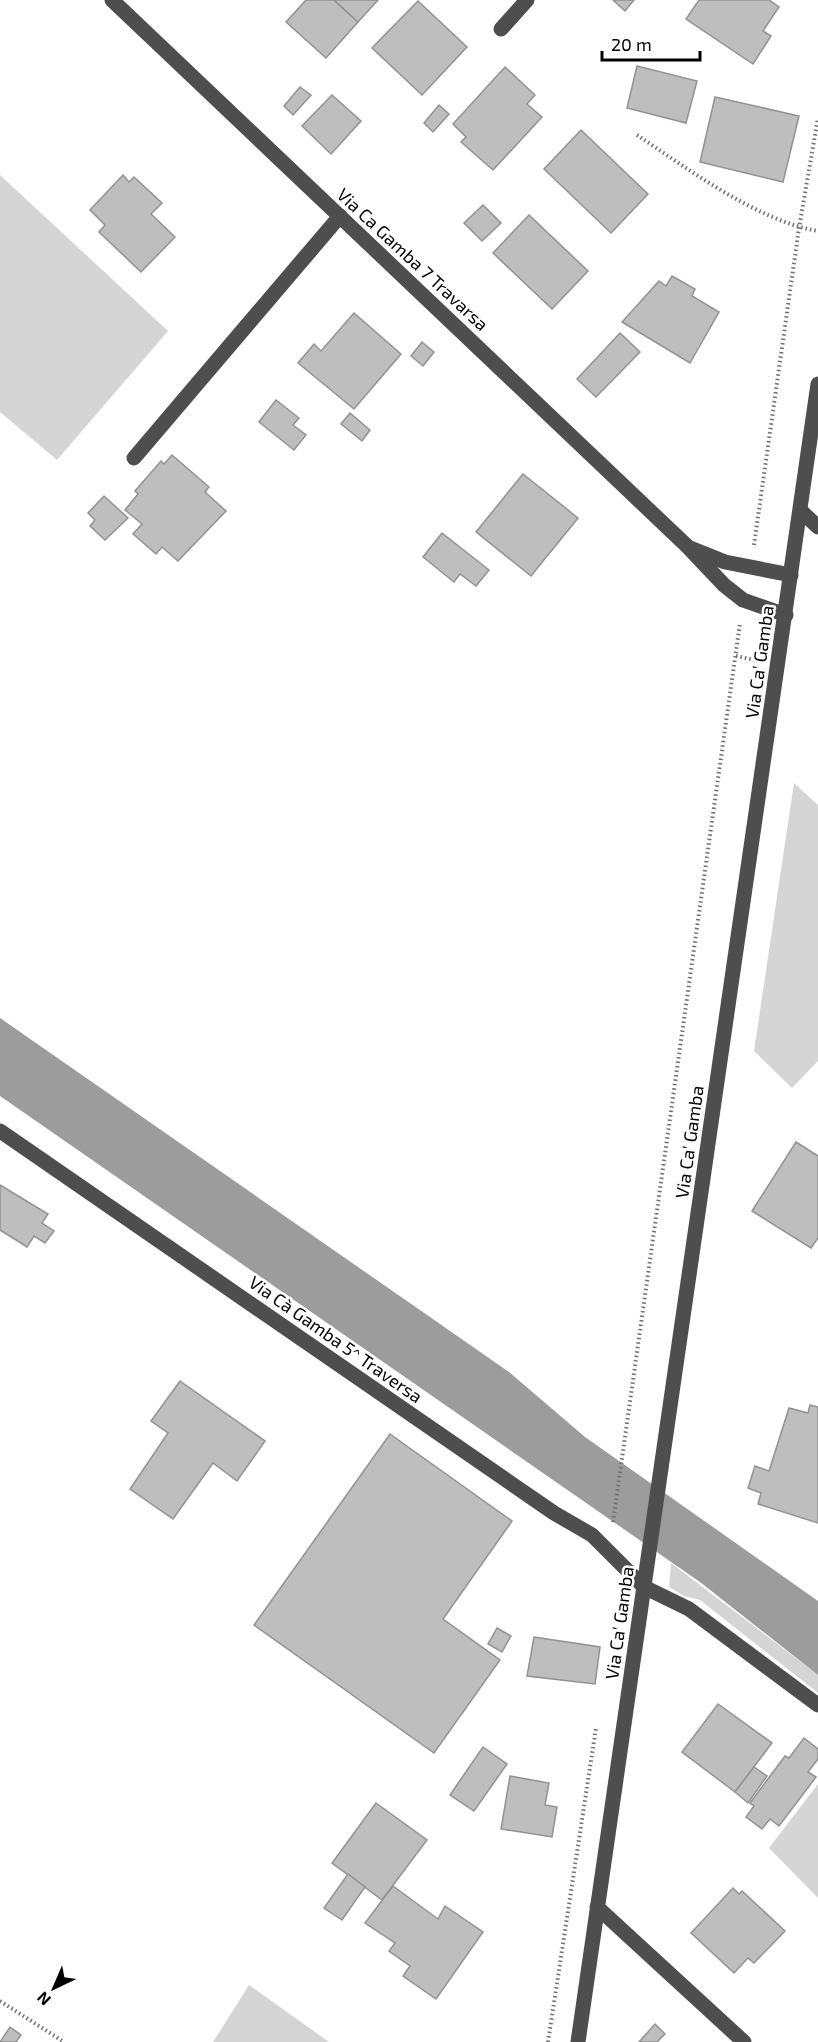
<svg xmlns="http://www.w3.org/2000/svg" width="818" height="2042" viewBox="0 0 818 2042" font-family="'Exo 2',sans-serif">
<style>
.green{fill:#d5d5d5}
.water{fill:#9c9c9c}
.building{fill:#bebebe;stroke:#929292;stroke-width:1.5}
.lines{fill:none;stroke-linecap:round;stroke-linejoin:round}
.path{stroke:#707070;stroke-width:4;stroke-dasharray:1.5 3;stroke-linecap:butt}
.minor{stroke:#4e4e4e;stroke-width:15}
.labels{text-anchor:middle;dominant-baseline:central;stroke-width:5;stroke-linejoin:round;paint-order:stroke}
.street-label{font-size:18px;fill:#000;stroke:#fff}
</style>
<rect width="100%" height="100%" fill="#fff"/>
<g class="green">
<path d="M0 175 168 331 57 460 0 412Z"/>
<path d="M794 783 818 805V1061L792 1088 754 1051Z"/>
<path d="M671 1563 818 1675V1693L700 1600 684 1596 669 1587Z"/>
<path d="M818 1784V1898L769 1848Z"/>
<path d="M249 1985 329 2042H213Z"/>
</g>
<path class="water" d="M0 1018 509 1372 585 1437 818 1601V1675L700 1582 0 1096Z"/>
<g class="building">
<path d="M306 0H334L358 22 326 58 286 22Z"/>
<path d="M334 0H378L358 22Z"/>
<path d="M613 0H634L625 11Z"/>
<path d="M699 0H769L779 7 763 31 771 36 753 64 686 19Z"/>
<path d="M418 1 467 47 422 95 372 48Z"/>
<path d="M637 66 697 81 686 123 627 108Z"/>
<path d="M505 67 535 95 527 104 542 117 493 170 461 142 466 137 453 124Z"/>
<path d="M300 87 311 95 293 115 284 106Z"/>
<path d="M332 95 361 121 331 154 302 126Z"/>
<path d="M715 97 799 116 783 182 700 162Z"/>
<path d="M439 105 449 114 433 132 424 123Z"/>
<path d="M581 130 648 194 611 233 544 169Z"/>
<path d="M123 175 129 182 134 177 162 203 151 214 175 237 141 272 99 232 105 225 90 210Z"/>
<path d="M483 205 501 223 482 241 464 223Z"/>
<path d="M529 215 588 271 552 309 493 253Z"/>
<path d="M672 276 695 289 692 296 719 312 690 363 622 322 659 281 666 286Z"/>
<path d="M354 313 401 354 354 409 298 363 314 344 321 351Z"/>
<path d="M620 333 640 352 596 397 577 379Z"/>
<path d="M422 342 434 352 423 366 411 356Z"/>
<path d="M276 400 299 418 293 425 306 435 294 450 259 422Z"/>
<path d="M350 413 370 430 362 441 341 424Z"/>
<path d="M172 455 209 487 205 492 226 511 178 561 162 547 156 554 133 534 142 524 125 510 138 494 135 491 161 461 164 464Z"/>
<path d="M523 474 578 518 531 576 476 532Z"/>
<path d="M104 496 128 518 105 540 90 526 95 520 88 513Z"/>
<path d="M442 533 489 570 476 586 460 574 454 582 423 557Z"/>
<path d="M796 1142 818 1156V1238L811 1248 752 1211Z"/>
<path d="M0 1185 48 1214 42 1223 54 1231 45 1243 34 1236 27 1247 0 1230Z"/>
<path d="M180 1381 265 1441 237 1481 213 1463 173 1519 130 1489 168 1433 151 1421Z"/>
<path d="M810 1405 818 1407V1523L758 1504 761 1493 748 1488 755 1466 769 1471 789 1408 808 1413Z"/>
<path d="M390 1434 512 1521 443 1619 500 1660 434 1753 254 1625Z"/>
<path d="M497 1628 511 1636 502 1652 488 1644Z"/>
<path d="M534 1637 600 1647 595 1684 527 1676Z"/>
<path d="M718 1704 772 1743 735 1792 682 1752Z"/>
<path d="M804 1738 818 1749V1759L808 1772 816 1777 779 1826 770 1819 762 1829 746 1817 754 1806 750 1803 785 1756 789 1758Z"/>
<path d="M483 1747 507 1764 474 1811 450 1795Z"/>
<path d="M754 1767 767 1776 748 1803 735 1792Z"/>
<path d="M510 1776 549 1783 545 1805 557 1807 552 1837 501 1829Z"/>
<path d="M376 1803 427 1840 382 1900 332 1863Z"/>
<path d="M348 1874 365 1887 342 1920 324 1908Z"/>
<path d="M393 1886 438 1919 445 1906 483 1932 436 1999 403 1976 410 1966 389 1951 395 1943 365 1923Z"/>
<path d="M733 1888 739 1894 742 1891 785 1931 754 1963 748 1958 734 1973 691 1933Z"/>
<path d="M655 2024 665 2034 657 2042H639Z"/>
<path d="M10 2027 21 2035 16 2042H0Z"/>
</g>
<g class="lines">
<g class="path">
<path d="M637 135C688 169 758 221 818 231"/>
<path d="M754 545 799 228 818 118"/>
<path d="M736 656 755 660"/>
<path d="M613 1522 740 623"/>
<path d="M0 2001 64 2042"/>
<path d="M548 2042 596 1728"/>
</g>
<g class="minor">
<path d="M112 0 687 546 724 585 743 600 786 615"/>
<path d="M501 29 527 0"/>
<path d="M134 458 340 216"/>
<path d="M801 511 818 527"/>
<path d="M690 548 725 562 791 575"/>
<path d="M0 1131 554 1513 592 1535 644 1587 689 1609 818 1705"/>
<path d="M597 1907 744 2042"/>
<path d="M578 2042 818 384"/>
</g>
</g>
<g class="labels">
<g class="street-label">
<text transform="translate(413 259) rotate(43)">Via Ca Gamba 7 Travarsa</text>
<text transform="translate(759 662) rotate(-82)">Via Ca' Gamba</text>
<text transform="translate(689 1142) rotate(-82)">Via Ca' Gamba</text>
<text transform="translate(336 1339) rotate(35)">Via Cà Gamba 5^ Traversa</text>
<text transform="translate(619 1623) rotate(-82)">Via Ca' Gamba</text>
</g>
</g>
<g transform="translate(54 1988) rotate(224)" stroke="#ffffff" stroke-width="4.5" paint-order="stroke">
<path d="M0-4.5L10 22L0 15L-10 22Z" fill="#000000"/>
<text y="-9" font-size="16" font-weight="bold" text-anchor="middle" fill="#000000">N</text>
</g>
<path d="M602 51v9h98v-9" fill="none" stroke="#000000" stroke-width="3"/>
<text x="611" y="51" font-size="18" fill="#000000" stroke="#ffffff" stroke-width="4.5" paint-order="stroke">20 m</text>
</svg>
